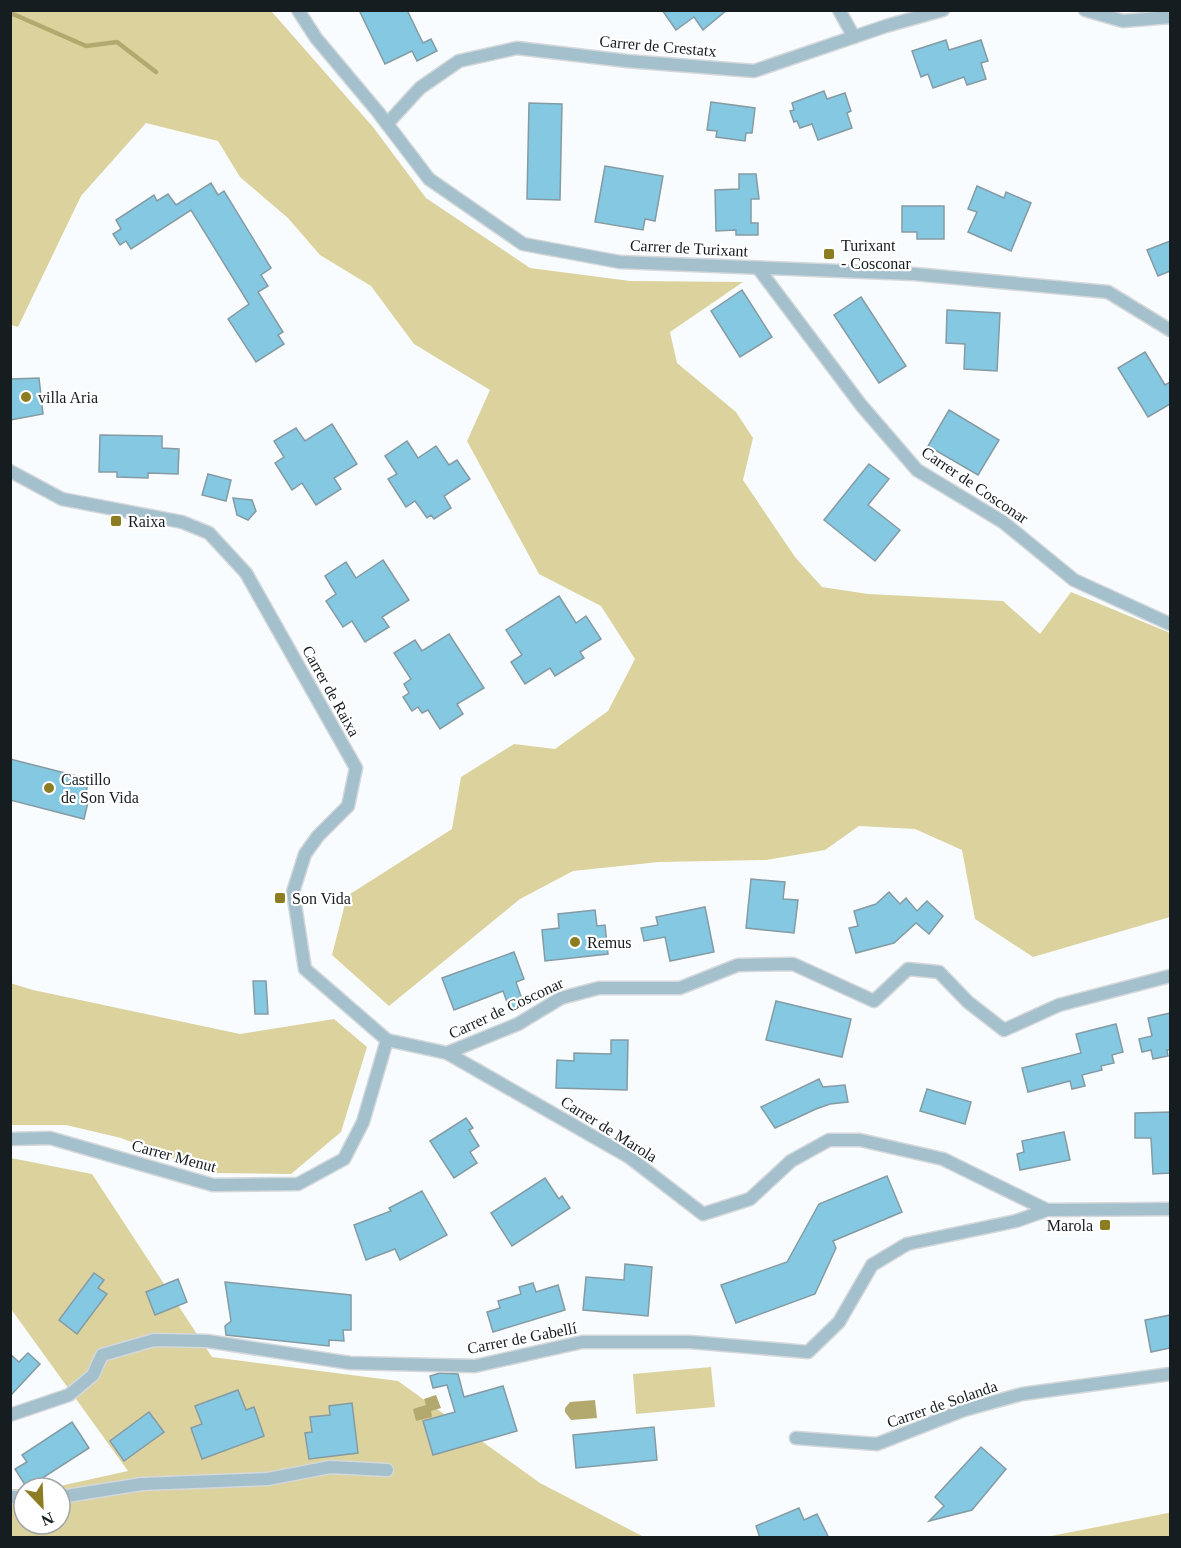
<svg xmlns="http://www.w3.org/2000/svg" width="1181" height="1548" viewBox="0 0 1181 1548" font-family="Georgia,serif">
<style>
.green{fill:#dbd29e}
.water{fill:#b3a86e}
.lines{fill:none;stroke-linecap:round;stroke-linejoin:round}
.stream{stroke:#b3a86e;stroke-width:4.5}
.building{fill:#84c8e2;stroke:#859ba4;stroke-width:1.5}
.minor-casing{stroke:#d4d8da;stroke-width:15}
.minor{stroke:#a4c0cc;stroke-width:12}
.poi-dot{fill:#8c7c22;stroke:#fff;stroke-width:2}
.labels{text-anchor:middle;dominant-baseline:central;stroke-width:4.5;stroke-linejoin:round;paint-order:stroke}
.street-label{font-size:16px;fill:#151d20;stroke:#fff}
.poi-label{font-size:16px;fill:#151d20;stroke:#fff;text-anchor:start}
</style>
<rect width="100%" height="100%" fill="#f8fcfe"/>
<g class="green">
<path d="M267 10 272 12 373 127 426 198 530 268 630 281 743 282 670 332 677 363 736 412 753 438 743 480 795 557 822 587 868 594 1003 601 1040 634 1071 592 1170 633V917L1033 957 975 919 962 850 915 829 859 826 825 850 766 860 659 862 573 871 520 899 389 1006 332 955 347 896 452 829 461 777 514 744 555 749 608 711 635 659 601 606 539 574 467 441 490 390 414 344 371 286 320 255 288 218 240 177 218 141 146 123 81 196 18 327 11 325V11Z"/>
<path d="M10 983 33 990 240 1034 334 1019 367 1047 341 1132 291 1174 212 1173 121 1138 66 1125H11Z"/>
<path d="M11 1158 92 1174 212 1357 398 1381 540 1483 644 1537H11L10 1489H24V1524H60V1488H51L128 1471 11 1309Z"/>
<path d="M711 1367 715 1407 636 1414 633 1374Z"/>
<path d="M1170 1512V1537H1046L1168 1513Z"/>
</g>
<g class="water">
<path d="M436 1395 441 1408 431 1411 432 1417 416 1421 413 1409 426 1405 424 1399Z"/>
<path d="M595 1400 597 1418 571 1420 565 1412V1408L570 1402Z"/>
</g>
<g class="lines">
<path class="stream" d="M10 15 13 14 86 46 117 42 156 72"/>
</g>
<g class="building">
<path d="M359 10H407L423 43 431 39 437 51 417 61 412 51 385 64Z"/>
<path d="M662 10H727L703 30 694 17 676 30Z"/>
<path d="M946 40 949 50 981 40 988 61 981 63 986 79 967 85 964 77 933 88 928 74 921 77 912 51Z"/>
<path d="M824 91 827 99 845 93 851 111 847 113 852 128 818 140 812 124 800 128 797 121 794 122 790 111 794 110 792 103Z"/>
<path d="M711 102 755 108 752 133H746L745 141 716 137 717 131 707 130Z"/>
<path d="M529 103 562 104 560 200 527 199Z"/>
<path d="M605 166 663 176 655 221 645 219 643 230 595 222Z"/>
<path d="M739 174H756L759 199H751V223H758V235H736V230L716 231 715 190 739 189Z"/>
<path d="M211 183 218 195 224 191 271 268 261 275 268 286 258 292 283 332 278 335 284 344 256 362 228 319 249 304 191 210 131 249 126 241 120 245 113 234 121 229 116 220 154 195 157 201 168 194 176 205Z"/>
<path d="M977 186 1004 198 1006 192 1031 203 1011 251 968 232 977 212 968 209Z"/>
<path d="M902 206H944V239H917V232H902Z"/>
<path d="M1170 241V271L1158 276 1147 250Z"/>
<path d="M742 290 772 337 740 357 711 311Z"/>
<path d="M861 297 906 366 879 383 834 315Z"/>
<path d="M947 310 1000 313 997 371 964 369 965 344 946 343Z"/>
<path d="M1145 352 1165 385 1170 382V404L1148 417 1118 368Z"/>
<path d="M39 378 43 414 10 420V379Z"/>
<path d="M949 410 999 440 978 475 928 446Z"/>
<path d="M332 424 357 464 334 478 341 489 316 505 302 483 292 490 275 463 284 457 274 441 296 428 305 441Z"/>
<path d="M100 435 162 436V448L179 449 178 474 148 473V478L117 477V472H99Z"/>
<path d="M407 441 418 458 436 446 449 465 457 460 470 479 444 496 451 508 434 519 431 515 427 518 415 501 406 507 388 479 397 474 385 456Z"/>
<path d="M869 464 889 479 868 505 900 530 875 561 824 520Z"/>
<path d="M208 474 231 480 226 501 202 495Z"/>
<path d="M233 498 252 500 256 511 248 520 237 515Z"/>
<path d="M383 560 409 600 382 617 389 627 365 642 352 621 343 627 326 601 336 594 325 576 346 562 356 578Z"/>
<path d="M559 596 576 623 586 616 601 639 580 652 584 658 555 676 550 668 525 684 511 662 522 655 506 630Z"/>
<path d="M449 634 484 688 457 704 463 714 440 729 428 710 422 713 418 707 412 711 403 697 409 693 404 684 411 679 394 653 415 640 422 651Z"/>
<path d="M10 759 89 779 85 797 89 798 84 819 10 800Z"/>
<path d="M751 879 785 882 783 899 798 900 794 933 746 928Z"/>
<path d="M889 892 900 904 906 898 917 911 927 901 943 916 929 934 916 923 894 943 856 953 849 928 858 926 854 911 876 904Z"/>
<path d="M705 907 714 952 670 961 665 937 644 941 641 928 658 925 656 917Z"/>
<path d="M595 910 597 926 605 925 608 954 545 961 542 930 559 928 558 914Z"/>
<path d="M514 952 524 979 516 982 524 1005 510 1010 503 991 454 1010 442 978Z"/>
<path d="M253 981H266L268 1014H255Z"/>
<path d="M776 1001 851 1019 842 1057 766 1040Z"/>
<path d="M1170 1013V1050H1167L1168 1056 1153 1059 1151 1050 1142 1052 1139 1039 1152 1036 1148 1018Z"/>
<path d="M1116 1024 1123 1052 1112 1055 1114 1063 1101 1066 1102 1070 1082 1075 1085 1086 1072 1089 1070 1081 1028 1092 1022 1068 1081 1053 1076 1034Z"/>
<path d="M611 1040H628L627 1090 556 1088 557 1060 574 1061V1053L611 1054Z"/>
<path d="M819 1079 823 1087 845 1085 848 1102 830 1104 816 1109 775 1128 761 1107Z"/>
<path d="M927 1089 971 1102 965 1124 920 1111Z"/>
<path d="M1170 1112V1173L1153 1174 1151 1138H1135V1113Z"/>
<path d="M466 1118 473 1128 469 1130 479 1146 470 1152 477 1163 454 1178 430 1141Z"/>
<path d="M1064 1132 1070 1160 1020 1170 1017 1154 1024 1152 1022 1141Z"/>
<path d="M887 1176 902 1212 833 1241 836 1248 815 1294 736 1323 721 1285 787 1262 819 1204Z"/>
<path d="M545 1178 559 1199 562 1196 570 1208 512 1246 491 1213Z"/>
<path d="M422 1191 447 1235 400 1260 395 1249 366 1260 354 1225 391 1211 389 1208Z"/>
<path d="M625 1264 652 1267 648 1316 583 1310 586 1277 624 1280Z"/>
<path d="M94 1273 104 1280 98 1288 107 1294 77 1334 59 1320Z"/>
<path d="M178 1279 187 1302 155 1315 146 1292Z"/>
<path d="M225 1282 351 1295V1330H343L344 1341 329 1340V1346L226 1335 225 1326 231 1321Z"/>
<path d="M533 1283 536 1292 558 1285 565 1310 493 1332 487 1312 500 1308 498 1301 521 1294 519 1287Z"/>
<path d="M1170 1315V1348L1151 1352 1145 1320Z"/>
<path d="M28 1353 40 1364 10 1396V1354L19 1362Z"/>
<path d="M440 1373 458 1374 464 1397 503 1386 517 1431 433 1455 423 1421 455 1412 447 1385 433 1388 430 1376Z"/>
<path d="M238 1390 246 1410 254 1407 264 1436 202 1459 191 1428 202 1424 195 1406Z"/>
<path d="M352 1403 358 1453 309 1459 305 1433 312 1432 310 1417 330 1415 329 1406Z"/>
<path d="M149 1412 164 1432 124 1461 110 1441Z"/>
<path d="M72 1422 89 1448 27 1488 15 1469 27 1462 22 1455Z"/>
<path d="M654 1427 657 1460 576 1468 573 1435Z"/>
<path d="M981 1447 1006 1469 972 1510 929 1521 944 1506 935 1497Z"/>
<path d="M799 1508 804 1520 817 1514 829 1538H760L756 1526Z"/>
</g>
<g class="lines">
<g class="minor-casing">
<g id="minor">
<path d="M298 10 316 38 378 112 429 179 523 244 620 262 914 274 1108 292 1170 330"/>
<path d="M839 10 854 37"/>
<path d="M1085 10 1123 21 1170 17"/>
<path d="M387 124 420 88 459 61 517 48 627 61 754 71 886 26 943 10"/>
<path d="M758 268 861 405 917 470 1003 522 1074 580 1170 624"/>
<path d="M10 471 62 499 182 522 209 533 246 573 356 768 348 806 318 836 305 854 293 892 305 969 387 1040 447 1053 629 1157 703 1214 750 1199 791 1161 829 1140H860L943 1159 1047 1210 1170 1209"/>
<path d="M447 1053 518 1024 561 998 599 988H680L738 965 793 964 874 1001 908 969 939 972 968 1002 1004 1030 1059 1005 1170 976"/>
<path d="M10 1139 50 1138 213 1185 298 1184 344 1159 363 1122 387 1040"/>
<path d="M10 1415 69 1395 93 1375 102 1355 154 1340 207 1341 350 1363 475 1366 582 1342H690L808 1352 839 1322 872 1265 907 1244 1016 1221 1047 1210"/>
<path d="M796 1438 877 1444 964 1410 1022 1394 1170 1374"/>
<path d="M10 1497H24"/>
<path d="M60 1497 142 1484 268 1479 330 1467 387 1470"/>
</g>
</g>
<use href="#minor" class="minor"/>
</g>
<g class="poi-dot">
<rect x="823" y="248" width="12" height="12" rx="3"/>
<circle cx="26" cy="397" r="6"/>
<rect x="110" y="515" width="12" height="12" rx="3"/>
<circle cx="49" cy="788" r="6"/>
<rect x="274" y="892" width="12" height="12" rx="3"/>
<circle cx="575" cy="942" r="6"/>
<rect x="1099" y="1219" width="12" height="12" rx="3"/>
</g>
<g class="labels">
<g class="street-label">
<text transform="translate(658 46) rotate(5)">Carrer de Crestatx</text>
<text transform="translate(689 248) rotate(3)">Carrer de Turixant</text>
<text transform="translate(975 485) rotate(34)">Carrer de Cosconar</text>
<text transform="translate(331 691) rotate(61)">Carrer de Raixa</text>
<text transform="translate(506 1008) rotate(-25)">Carrer de Cosconar</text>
<text transform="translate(609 1129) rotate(32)">Carrer de Marola</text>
<text transform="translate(174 1156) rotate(15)">Carrer Menut</text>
<text transform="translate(522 1338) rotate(-11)">Carrer de Gabellí</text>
<text transform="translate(942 1404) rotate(-19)">Carrer de Solanda</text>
</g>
<g class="poi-label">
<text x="841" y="245">Turixant<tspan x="841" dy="18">- Cosconar</tspan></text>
<text x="38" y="397">villa Aria</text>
<text x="128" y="521">Raixa</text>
<text x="61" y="779">Castillo<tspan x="61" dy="18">de Son Vida</tspan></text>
<text x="292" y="898">Son Vida</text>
<text x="587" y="942">Remus</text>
<text x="1093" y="1225" text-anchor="end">Marola</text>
</g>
</g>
<rect width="1181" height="1548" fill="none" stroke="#151d20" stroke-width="24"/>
<g transform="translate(42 1506) rotate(157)"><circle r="28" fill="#ffffff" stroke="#a1a5a6" stroke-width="1.5"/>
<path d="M0-4.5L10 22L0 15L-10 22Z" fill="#8c7c22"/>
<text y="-9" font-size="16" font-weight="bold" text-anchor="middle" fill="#151d20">N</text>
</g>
</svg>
